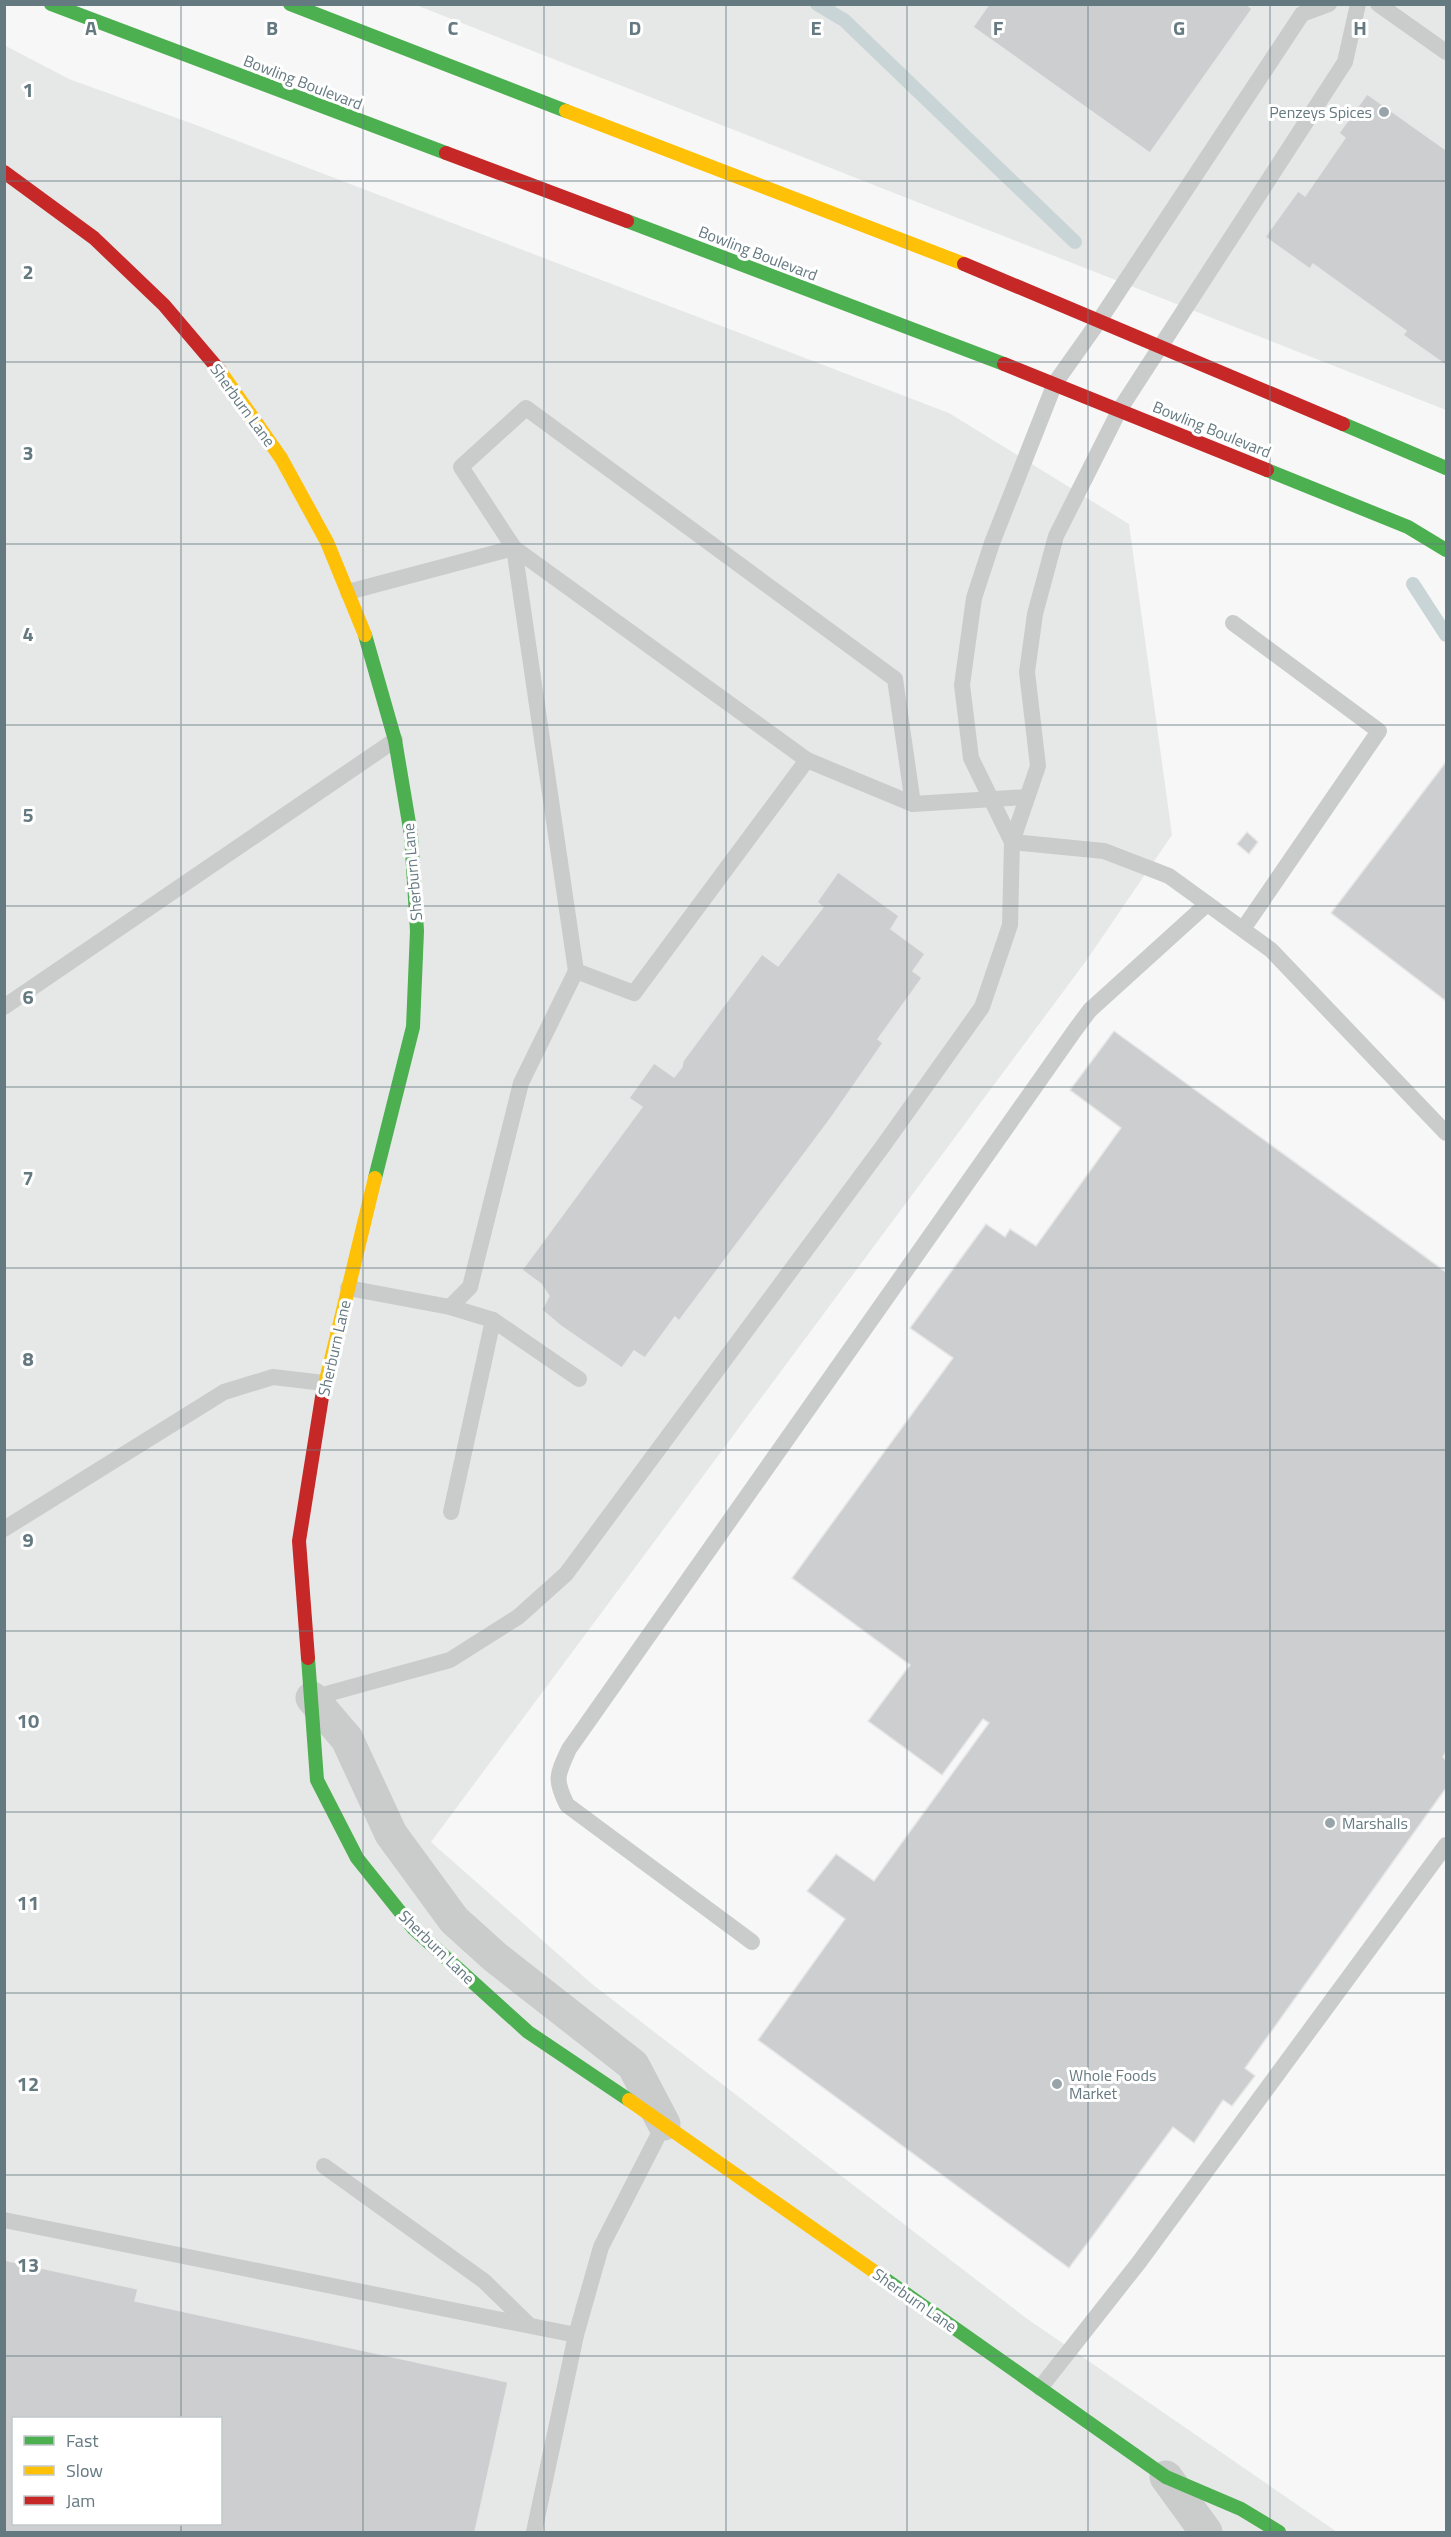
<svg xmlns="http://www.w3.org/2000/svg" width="1451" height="2537" viewBox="0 0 1451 2537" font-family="'Titillium Web',sans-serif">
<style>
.built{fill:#e6e8e7;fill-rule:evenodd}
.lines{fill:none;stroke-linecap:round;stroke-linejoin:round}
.stream{stroke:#c8d4d5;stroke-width:14}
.building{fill:#cccecf;stroke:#e6e6e6;stroke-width:1.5;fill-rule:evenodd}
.lane{stroke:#cacccc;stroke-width:16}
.street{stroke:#cacccc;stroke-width:33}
.fast{stroke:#4caf50;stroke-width:14}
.slow{stroke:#ffc107;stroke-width:14}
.jam{stroke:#c62828;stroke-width:14}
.grid{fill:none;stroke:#647980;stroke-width:1.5;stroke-opacity:0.55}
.poi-dot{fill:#97a5aa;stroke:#fff;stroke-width:2}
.labels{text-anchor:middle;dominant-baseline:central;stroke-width:6;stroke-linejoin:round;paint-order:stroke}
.street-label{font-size:16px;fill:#647980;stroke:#fff}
.poi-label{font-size:16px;fill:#647980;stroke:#fff;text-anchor:start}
.grid-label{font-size:20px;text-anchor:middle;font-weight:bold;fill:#647980;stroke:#fff;stroke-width:6;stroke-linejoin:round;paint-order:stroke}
</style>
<rect width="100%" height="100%" fill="#f7f7f7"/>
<g class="built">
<path d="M416 5H1446V410Z"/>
<path d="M4 45 69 79 196 125 949 413 1129 524 1172 835 1086 961 431 1842 592 1984 1026 2318 1337 2532H5ZM14 2418H220V2524H14Z"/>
</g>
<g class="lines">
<g class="stream">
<path d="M817 4 844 20 1075 242"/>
<path d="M1413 584 1446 635"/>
</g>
</g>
<g class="building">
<path d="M989 4H1246L1252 9 1150 153 973 27Z"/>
<path d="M1367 94 1446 150V365L1403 335 1406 331 1313 264 1310 269 1265 237 1298 191 1305 196 1345 138 1339 133Z"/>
<path d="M1446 762V1001L1331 913Z"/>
<path d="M1247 832 1258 842 1249 854 1237 844Z"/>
<path d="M838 872 899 916 891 929 925 954 913 971 922 978 878 1039 883 1043 831 1118 679 1321 675 1317 645 1358 634 1351 622 1368 561 1326 542 1310 549 1296 541 1284 522 1270 642 1107 629 1098 654 1063 674 1077 682 1067 683 1061 762 954 778 966 823 907 817 902Z"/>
<path d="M1114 1031 1446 1272V1752L1443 1757 1446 1760V1788L1245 2068 1255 2076 1232 2106 1223 2100 1194 2143 1173 2127 1069 2268 758 2040 845 1919 807 1891 836 1854 874 1881 989 1723 983 1719 942 1775 868 1721 910 1665 792 1578 953 1358 910 1328 986 1224 1005 1237 1010 1229 1036 1246 1121 1128 1070 1090Z"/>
<path d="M4 2260 138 2289 135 2301 508 2382 475 2532H4ZM14 2418H220V2524H14Z"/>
</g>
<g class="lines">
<g class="lane">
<path d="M1378 4 1446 52"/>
<path d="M514 548 807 760"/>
<path d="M348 592 514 548 461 467 526 408 895 679 913 804 807 760 634 993 576 971 514 548"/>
<path d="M1233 623 1379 731 1243 929"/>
<path d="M913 804 1027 797"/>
<path d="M1012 842 971 758 962 685 974 598 992 543 1055 383 1099 321 1302 14 1329 4"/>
<path d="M1012 842 1104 851 1169 876 1271 950 1446 1133"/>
<path d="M4 1007 395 740"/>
<path d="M348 1288 450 1307 470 1287 521 1083 576 971"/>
<path d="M450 1307 493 1320 451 1512"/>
<path d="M493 1320 579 1379"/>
<path d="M4 1529 224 1392 273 1377 324 1383"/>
<path d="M312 1698 450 1660 518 1617 566 1574 883 1146 982 1007 1010 925 1012 842 1038 766 1027 672 1035 614 1056 536 1120 409 1345 62 1358 4"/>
<path d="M752 1942 567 1805C554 1779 557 1775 569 1749L1075 1030 1090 1010 1207 904"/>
<path d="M324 2166 484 2281 529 2325"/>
<path d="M4 2220 576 2335"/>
<path d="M1040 2388 1140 2261 1446 1845"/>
<path d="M534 2532 576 2335 601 2247 664 2124"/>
</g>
<g class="street">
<path d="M312 1698 347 1739 391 1834 454 1920 495 1957 633 2065 664 2124"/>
<path d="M1166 2477 1206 2532"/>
</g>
<g class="fast">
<path d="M51 4 446 153"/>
<path d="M290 4 566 111"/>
<path d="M627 221 1004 364"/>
<path d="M1343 424 1446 468"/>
<path d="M1267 470 1408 527 1446 550"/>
<path d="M365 635 395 740 411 835 417 931 413 1027 375 1178"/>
<path d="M308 1658 317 1780 357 1858 413 1928 528 2032 629 2100"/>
<path d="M882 2277 1166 2477 1241 2509 1279 2532"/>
</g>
<g class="slow">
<path d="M566 111 964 264"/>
<path d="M220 371 281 458 327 542 365 635"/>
<path d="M322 1397 375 1178"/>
<path d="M629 2100 882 2277"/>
</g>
<g class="jam">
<path d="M446 153 627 221"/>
<path d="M4 172 94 238 164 305 220 371"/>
<path d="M964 264 1343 424"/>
<path d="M1004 364 1267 470"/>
<path d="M308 1658 299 1541 322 1397"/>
</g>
</g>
<path class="grid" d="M181 4V2418M363 4V2532M544 4V2532M726 4V2532M907 4V2532M1088 4V2532M1270 4V2532M4 181H1446M4 362H1446M4 544H1446M4 725H1446M4 906H1446M4 1087H1446M4 1268H1446M4 1450H1446M4 1631H1446M4 1812H1446M4 1993H1446M4 2175H1446M4 2356H1446M181 2524V2532"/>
<g class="poi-dot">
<circle cx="1384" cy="112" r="6"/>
<circle cx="1330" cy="1823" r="6"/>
<circle cx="1057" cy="2084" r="6"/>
</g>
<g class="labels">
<g class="street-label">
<text transform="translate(303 82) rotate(21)">Bowling Boulevard</text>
<text transform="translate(758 253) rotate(21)">Bowling Boulevard</text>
<text transform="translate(243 405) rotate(54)">Sherburn Lane</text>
<text transform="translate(1212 429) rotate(22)">Bowling Boulevard</text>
<text transform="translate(412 872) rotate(-95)">Sherburn Lane</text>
<text transform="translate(334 1348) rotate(-77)">Sherburn Lane</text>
<text transform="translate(437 1947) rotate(44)">Sherburn Lane</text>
<text transform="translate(915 2300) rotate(35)">Sherburn Lane</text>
</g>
<g class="poi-label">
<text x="1372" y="112" text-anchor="end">Penzeys Spices</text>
<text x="1342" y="1823">Marshalls</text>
<text x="1069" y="2075">Whole Foods<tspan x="1069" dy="18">Market</tspan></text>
</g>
</g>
<g class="grid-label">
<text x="91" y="35">A</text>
<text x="272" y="35">B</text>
<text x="453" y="35">C</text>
<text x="635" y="35">D</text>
<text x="816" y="35">E</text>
<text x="998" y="35">F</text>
<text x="1179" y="35">G</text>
<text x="1360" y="35">H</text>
<text x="28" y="97">1</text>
<text x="28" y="279">2</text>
<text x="28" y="460">3</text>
<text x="28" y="641">4</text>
<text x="28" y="822">5</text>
<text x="28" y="1004">6</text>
<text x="28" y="1185">7</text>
<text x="28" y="1366">8</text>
<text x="28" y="1547">9</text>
<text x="28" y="1728">10</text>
<text x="28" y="1910">11</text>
<text x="28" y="2091">12</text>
<text x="28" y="2272">13</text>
</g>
<rect width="1451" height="2537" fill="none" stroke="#647980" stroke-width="12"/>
<rect x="12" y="2417" width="210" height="108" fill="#ffffff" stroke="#c1c9cc" stroke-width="1.5"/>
<rect x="24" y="2436" width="30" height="9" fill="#4caf50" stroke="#c1c9cc" stroke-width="1.5"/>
<text x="66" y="2447" font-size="18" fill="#647980">Fast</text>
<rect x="24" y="2466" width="30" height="9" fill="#ffc107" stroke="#c1c9cc" stroke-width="1.5"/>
<text x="66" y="2477" font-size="18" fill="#647980">Slow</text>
<rect x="24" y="2496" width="30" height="9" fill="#c62828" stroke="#c1c9cc" stroke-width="1.5"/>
<text x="66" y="2507" font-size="18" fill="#647980">Jam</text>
</svg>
